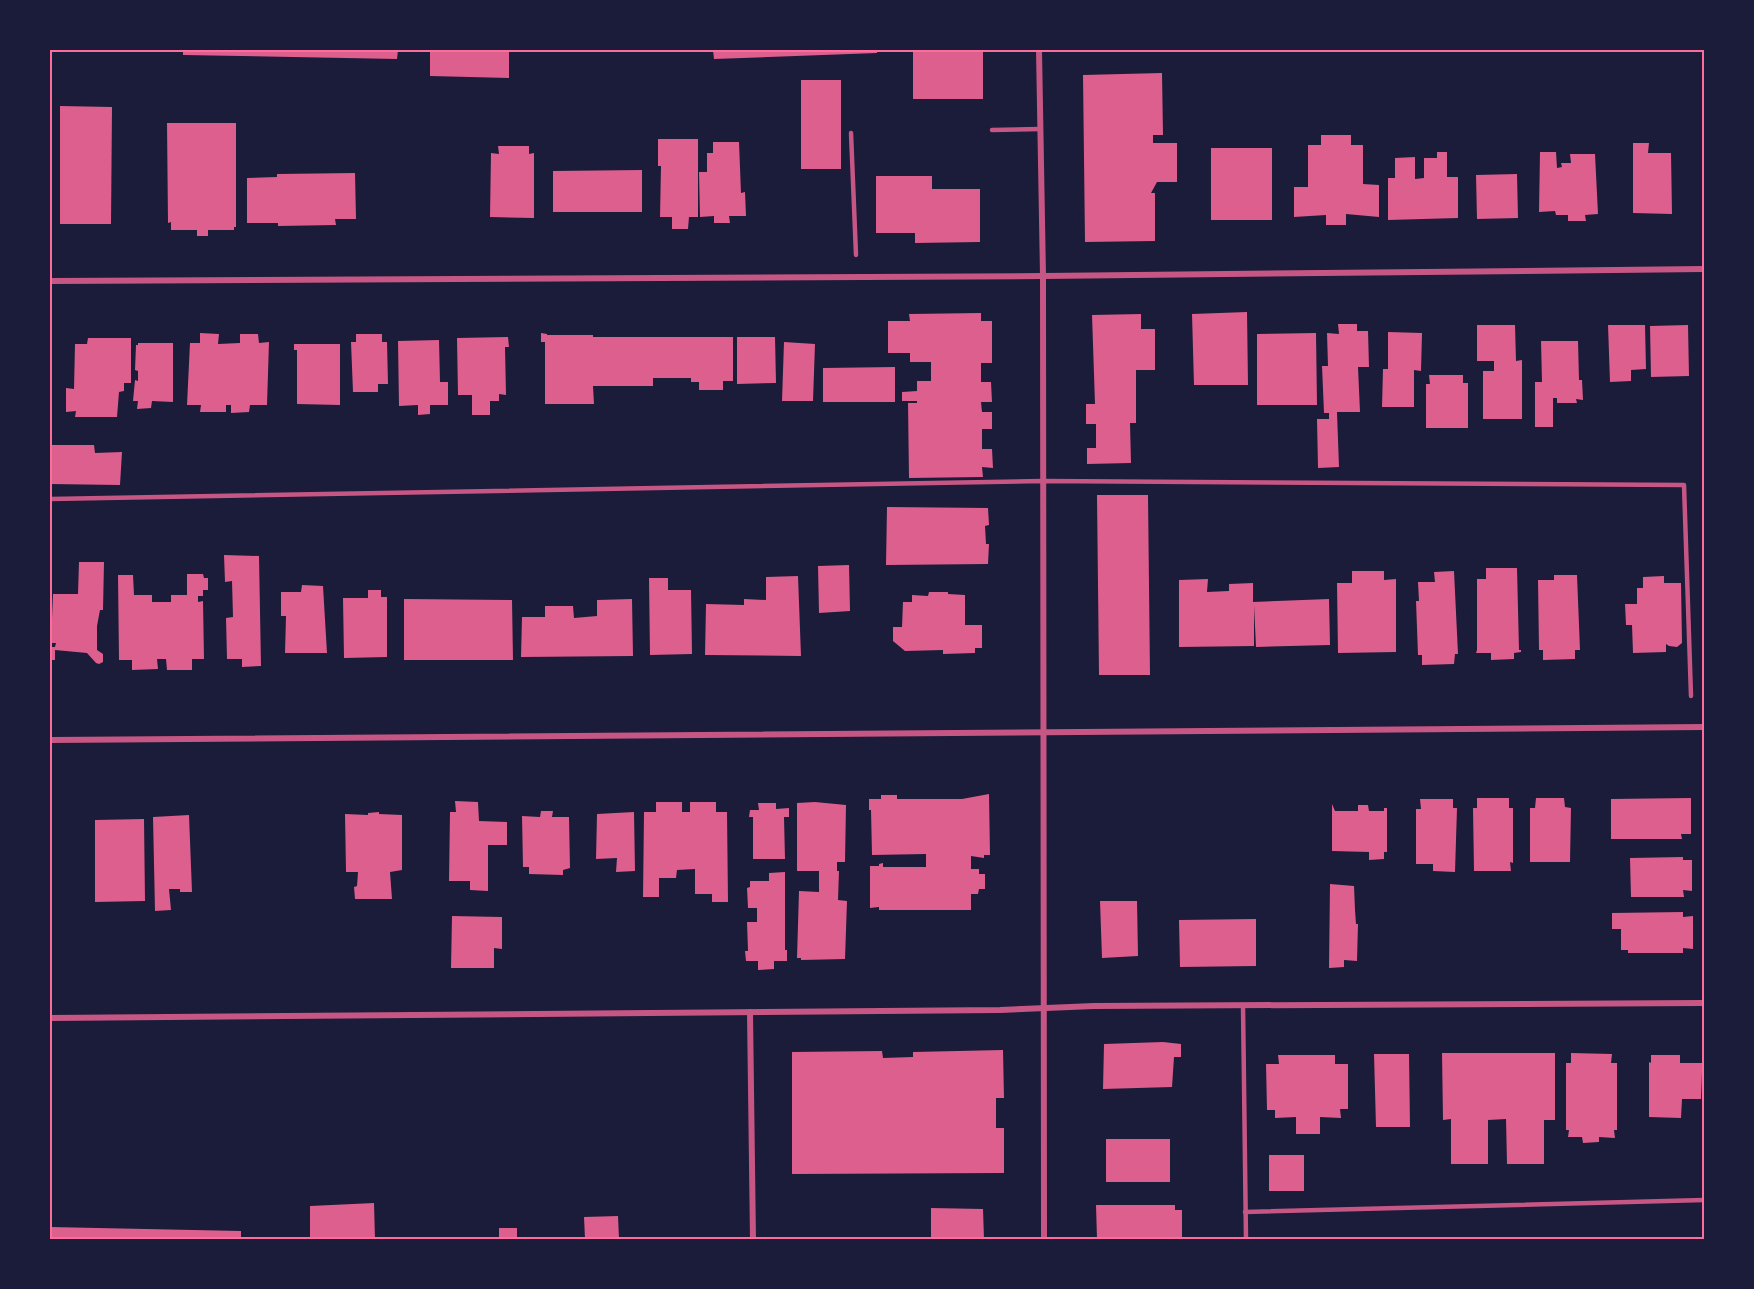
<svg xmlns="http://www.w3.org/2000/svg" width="1754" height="1289" viewBox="0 0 1754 1289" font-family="'PT Sans',sans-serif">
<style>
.building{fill:#dd5f8e}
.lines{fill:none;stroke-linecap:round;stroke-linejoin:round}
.service{stroke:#c65784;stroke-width:4.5}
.minor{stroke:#c65784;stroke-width:6}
.neatline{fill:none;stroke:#ff6b9d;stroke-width:2}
</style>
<rect width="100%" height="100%" fill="#1b1b3a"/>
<g class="building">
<path d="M183 50H398L397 59 183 55Z"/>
<path d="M430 50H509V78L430 76Z"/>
<path d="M713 50H877V53L714 59Z"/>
<rect x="913" y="50" width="70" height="49"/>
<path d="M1162 73 1163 135H1153V143H1177V182H1157L1151 193H1155V241L1085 242 1083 75Z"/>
<rect x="801" y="80" width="40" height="89"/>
<path d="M60 106 112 107 111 224H60Z"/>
<path d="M167 123H236V227H234V230H208V236H197V230H171V222L168 223Z"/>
<path d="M1321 135H1351V145H1363V184L1379 185V217L1346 214V225H1326V215L1294 217V187H1308V145H1321Z"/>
<path d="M658 139H698V217H689L688 229H672V217H660L661 166H658Z"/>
<path d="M713 142H739L741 193 745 192 746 216H729L730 223H714V216L700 217 699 172H707V153H713Z"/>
<path d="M1633 143H1649L1648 153H1671L1672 214 1633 213Z"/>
<path d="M498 146H529V154L534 153V218L490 217 491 153 499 154Z"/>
<rect x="1211" y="148" width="61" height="72"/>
<path d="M1437 152H1447V177H1458V218L1388 220V178H1395V158L1415 157V179L1424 178V158H1437Z"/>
<path d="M1540 152H1556L1557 168 1562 167 1561 163H1571L1570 154H1595L1598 214 1585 215 1586 221H1568V215H1556L1555 211 1539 212Z"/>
<path d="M642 170V212H553V171Z"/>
<path d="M355 173 356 219H335L336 225 278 226V223H247V178L277 177V174Z"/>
<path d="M1517 174 1518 218 1477 219 1476 175Z"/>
<path d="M876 176H932V189H980V242L915 243V233H876Z"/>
<path d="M1247 312 1248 385H1194L1192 314Z"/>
<path d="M981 313V321H992V363H981V382H991L992 402H981L982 412H992V429H982V449H992L993 468 982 467 983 477 909 478 908 403H917V401H902V392L917 391V381H931V362H910V353H888V321H910L909 314Z"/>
<path d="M1141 314V329H1155V370H1136V423H1130L1131 463 1087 464V448H1096V424H1086V404H1095L1092 315Z"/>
<path d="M1338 324H1357V331H1368L1369 367H1358L1360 412H1337L1339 467 1318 468 1317 419H1329V413H1324L1322 366H1328L1327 333 1339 334Z"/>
<path d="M1477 325H1515L1516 361 1522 360V419H1483V371H1494V361H1477Z"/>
<path d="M1608 325H1645L1646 369 1631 370V381L1610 382Z"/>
<path d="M1688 325 1689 376 1651 377 1650 326Z"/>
<path d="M1388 332 1422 333 1421 371 1414 370V407H1382L1383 369H1388Z"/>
<path d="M200 333 219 334 218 344 240 343V334H258L259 343 269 342 267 405H250L249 412 231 413V405H226V412H200L201 405H187L190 343H200Z"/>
<path d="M541 333 547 334V335H593V337H733V381H723V390H699V382H691V378H653V386H593L594 404H545V342H541Z"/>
<path d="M1316 333 1317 405H1257V334Z"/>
<path d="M356 334H382V342H387L388 384H378V392H353L351 342H356Z"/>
<path d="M508 337 509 347H505L506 395 499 394V401H490V415H472V395H458L457 338Z"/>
<path d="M737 337H775L776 383 737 384Z"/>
<path d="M88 338H131V383H124V391L119 392 117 417H75L76 411 66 412V388L74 389 75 344H87Z"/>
<path d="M439 340 440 382H448V405H430V414L418 415V405L399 406 398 341Z"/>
<path d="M1541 341H1578L1579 380H1582L1583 400 1576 399 1577 403H1557V398H1553V427H1535V382H1542Z"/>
<path d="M784 342 815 344 813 401H782Z"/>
<path d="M138 343H173V402L152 401 151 408 137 409 138 401H133L135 380 138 381V371L135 370 136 345H138Z"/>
<path d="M294 344H340V405L297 404V350H294Z"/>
<path d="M895 367V402H823V368Z"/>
<path d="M1429 375H1463V383H1468V428H1426V384H1430Z"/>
<path d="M50 445H94L95 453 122 452 120 485 50 484Z"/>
<path d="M1097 495H1148L1150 675H1099Z"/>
<path d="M887 507 988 508 989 525 985 526 986 544H989L988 564 886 565Z"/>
<path d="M224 555 259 556 261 666 242 667V659H227L226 618 233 617 232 581 225 582Z"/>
<path d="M79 562H104L103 610H100L97 626V650L103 654V662L99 664 96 663 87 653 55 650V660H50V647H55L56 643H51L53 594H78Z"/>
<path d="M849 565 850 611 819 613 818 566Z"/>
<path d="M1486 568H1517L1519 650H1521V652L1514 653V659L1491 660V653H1476L1477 650V579H1486Z"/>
<path d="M1352 571H1384V580L1396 579V652L1338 653 1337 583H1352Z"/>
<path d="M1454 571 1458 654H1455L1454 664 1422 665V655H1418L1416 601H1419L1418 582H1435L1434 572Z"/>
<path d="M187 574H203L204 578H208V590H203V596H198V602L203 601 204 659H192V670H167L166 659H157L158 669 132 670V660H119L118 575H133L134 595H152V602H171V595H187Z"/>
<path d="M1554 575H1577L1580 650H1575V659L1543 660V650H1539L1538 580H1554Z"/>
<path d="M798 576 801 656 705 655 706 604 744 605V599L766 600V577Z"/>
<path d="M1664 576V583H1681L1682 643 1677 647 1669 646 1666 644V652L1633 653 1632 625H1626L1625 604H1637V588H1643V577Z"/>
<path d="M649 578H668V590H691L692 654 650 655Z"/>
<path d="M1208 579 1207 592 1229 591V584L1253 583V602L1329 599 1330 645 1256 647 1254 605V646L1179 647V580Z"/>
<path d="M302 585 323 586 327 653H285L286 616H281V592H301Z"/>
<path d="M368 590H381V597H387V657L344 658 343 598H368Z"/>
<path d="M929 592H948V594L965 595V625H982V648H975V653L943 654V650L905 651 893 641V627H902L903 602H912V595L928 596Z"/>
<path d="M404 599 512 600 513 660H404Z"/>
<path d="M632 599 633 656 521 657 522 617H545V606H573L574 618 597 616V600Z"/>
<path d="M989 794 990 855H984V858L971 856V869H979V874H985V889H979L978 894H971V910H879V907L870 908V866H879V864L883 863V867H926V854L872 855 871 810H869V799H881V795H897V799H962Z"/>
<path d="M1477 798H1509V808H1513V863L1510 862 1511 871H1474L1473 808H1477Z"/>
<path d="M1536 798H1564L1565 807 1571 808 1570 862H1530V808H1535Z"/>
<path d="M1691 798V834H1681L1682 839H1611V799Z"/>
<path d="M1420 799H1453V808H1457L1455 872 1433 871V864H1416V809H1421Z"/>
<path d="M455 801 478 802 479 821 507 822V845H488V891L470 890V881H449L450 812H456Z"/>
<path d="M656 802H682V812H690V802H716V812H727L728 902H712V894H695V869L677 870 676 878H659V897H643L644 812H656Z"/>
<path d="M815 802 846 805 845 862H837V871H839L838 900 847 901 845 959 801 960V958H797L799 891 819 892V871H797V803Z"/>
<path d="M758 803H776V809L789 808V817H784L785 859H753V817H749L750 810H759Z"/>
<path d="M1332 804 1335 811H1358V805H1368L1369 811H1384V808H1387V852H1384V859L1369 860V852L1332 851Z"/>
<path d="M541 811H553L552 817H569L570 868 563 870V875L529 874V867H523L522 816 540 817Z"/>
<path d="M379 812V814L402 815V870L390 872 392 899H355L354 887 357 886 358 872H346L345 814 368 815V813Z"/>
<path d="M634 812 635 871 616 872 617 858 596 859 597 814Z"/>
<path d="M189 815 192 892H180V889H169L171 910 155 911 153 817Z"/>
<path d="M144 819 145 901 95 902V820Z"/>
<path d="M1683 857V860H1692V891L1683 890 1684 897H1631L1630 858Z"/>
<path d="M785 872V950H787V961H774V969L758 970V961H746L745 951H748L747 922H757V908H748L747 888 750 887V881H769V873Z"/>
<path d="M1330 884 1354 886 1355 910 1356 924H1358L1357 961 1344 960V967L1329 968Z"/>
<path d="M1100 901H1137L1138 956 1102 958Z"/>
<path d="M1683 912V917L1693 916V949L1683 948V953H1628V950H1621V929H1612V913Z"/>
<path d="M452 916 502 917V949L494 948V968H451Z"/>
<path d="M1256 919V966L1180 967 1179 920Z"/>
<path d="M1163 1042 1181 1044V1057H1174L1172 1087 1103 1089 1104 1044Z"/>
<path d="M1003 1050 1004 1098H996V1128H1004V1173L792 1174V1052L882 1051 883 1058 913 1057V1052Z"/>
<path d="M1442 1053H1555V1120H1544V1164H1507L1506 1119 1488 1120V1164H1451V1119L1443 1120Z"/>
<path d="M1571 1053 1612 1054 1611 1063H1617V1130H1614L1615 1138 1599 1137V1142L1583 1143 1582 1137H1568L1569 1130H1566V1063H1571Z"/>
<path d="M1374 1054H1409L1410 1127H1376Z"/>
<path d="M1278 1055H1335V1064H1348V1109H1340L1341 1118 1320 1117V1134H1296V1117L1275 1118V1110H1267L1266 1064H1279Z"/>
<path d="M1651 1055H1680V1063H1704V1071H1702L1701 1099H1682L1681 1118 1649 1117V1062L1651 1063Z"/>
<rect x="1106" y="1139" width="64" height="43"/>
<rect x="1269" y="1155" width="35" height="36"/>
<path d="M374 1203 375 1239H310V1206Z"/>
<path d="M1096 1205H1175V1210H1182V1239H1097Z"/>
<path d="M931 1208 983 1209 984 1239H931Z"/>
<path d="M618 1216 619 1239H585L584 1217Z"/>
<path d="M50 1227 241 1231V1239H50Z"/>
<rect x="499" y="1228" width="18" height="11"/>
</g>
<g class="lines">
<g class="service">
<path d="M992 130 1040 129"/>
<path d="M851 133 856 255"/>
<path d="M50 499 1043 481 1684 485 1691 696"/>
<path d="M1243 1005 1246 1240"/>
<path d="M1245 1212 1704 1200"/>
</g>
<g class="minor">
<path d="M1039 50 1043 276 1044 1240"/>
<path d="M50 281 1043 276 1704 269"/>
<path d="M50 740 1704 727"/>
<path d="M750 1012 753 1240"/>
<path d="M50 1018 1000 1010 1094 1006 1704 1003"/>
</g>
</g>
<rect width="1754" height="1289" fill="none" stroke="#1b1b3a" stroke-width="102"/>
<rect x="51" y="51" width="1652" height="1187" class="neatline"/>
</svg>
